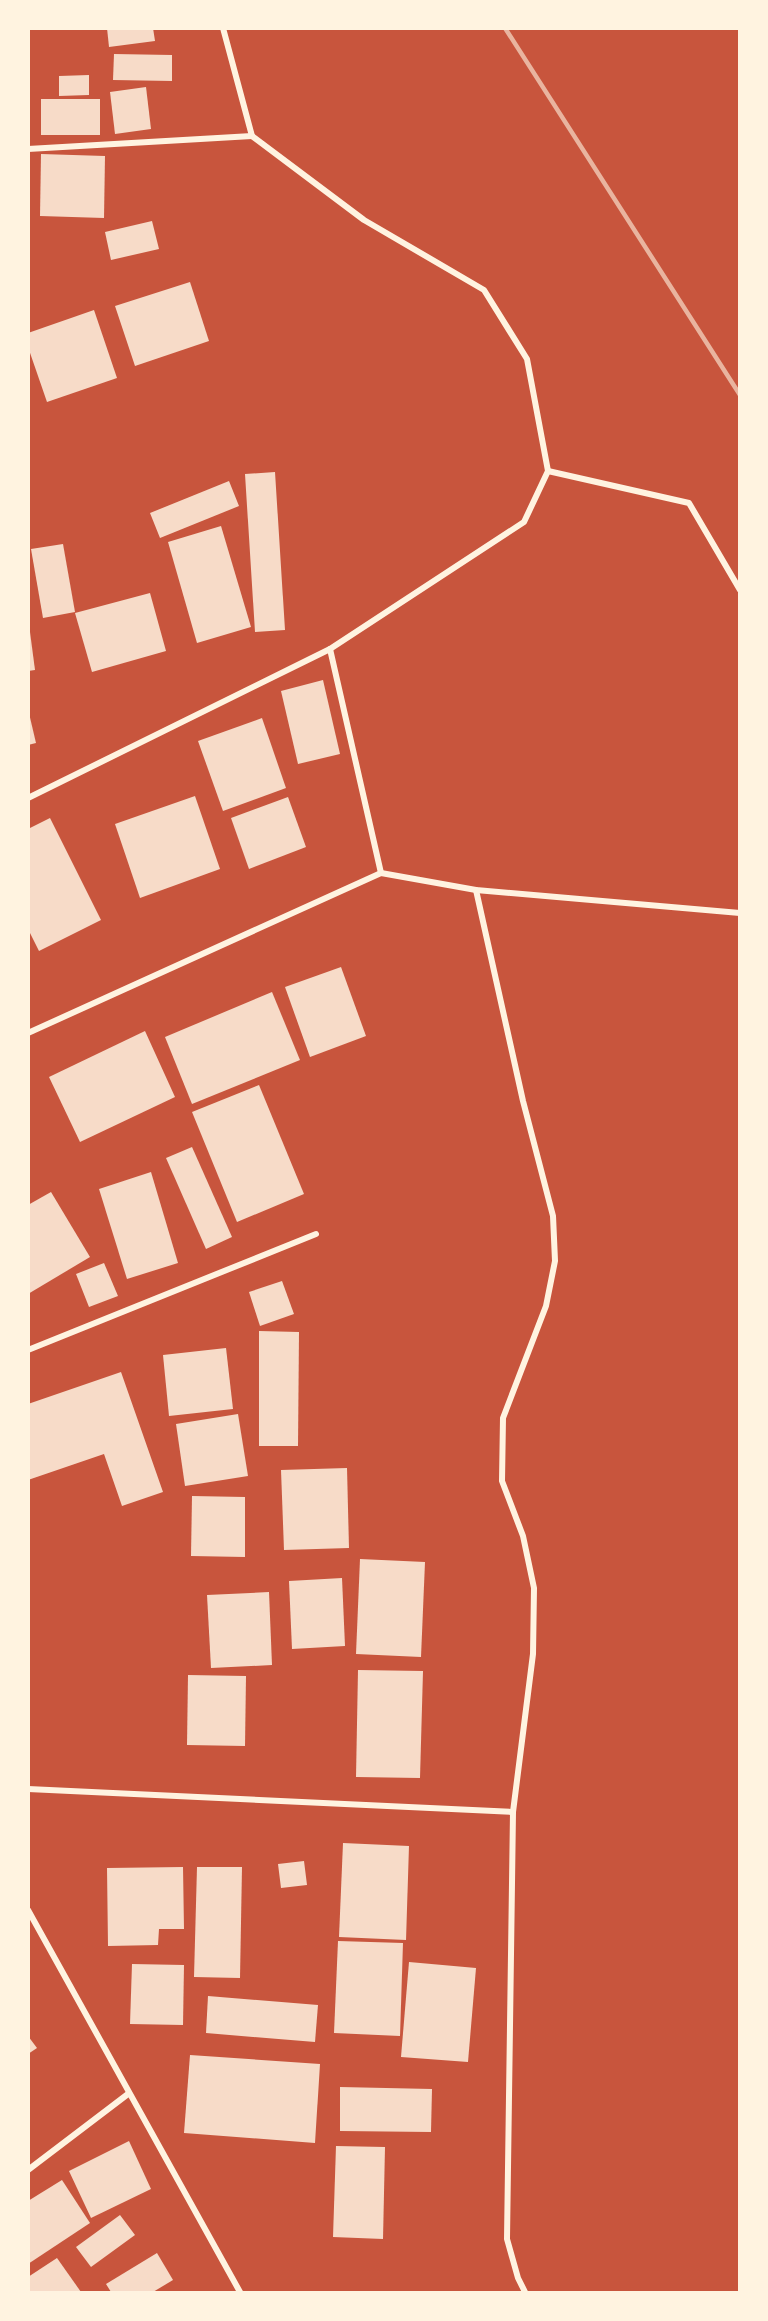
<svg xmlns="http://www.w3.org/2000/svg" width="768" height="2321" viewBox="0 0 768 2321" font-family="Poppins,sans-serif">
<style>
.building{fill:#f7dbc8}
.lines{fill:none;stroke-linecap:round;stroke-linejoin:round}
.minor{stroke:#fff3e0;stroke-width:6}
.rail{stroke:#e9b49f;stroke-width:4.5}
</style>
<rect width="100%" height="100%" fill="#c8553d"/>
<g class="building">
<path d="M107 28H153L155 41 109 47Z"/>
<path d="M114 54 172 55V81L113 80Z"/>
<path d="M89 75V95L59 96V76Z"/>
<path d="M146 87 151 129 115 134 110 92Z"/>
<rect x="41" y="99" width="59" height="36"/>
<path d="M41 154 105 156 104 218 40 216Z"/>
<path d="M152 221 159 249 111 260 105 232Z"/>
<path d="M190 282 209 341 135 366 115 306Z"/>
<path d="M94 310 117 378 47 402 28 347V333Z"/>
<path d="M275 472 285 630 255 632 245 474Z"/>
<path d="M229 481 239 506 160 538 150 513Z"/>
<path d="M221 526 251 627 197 643 168 542Z"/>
<path d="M63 544 75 612 43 618 31 549Z"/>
<path d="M150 593 166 651 92 672 75 613Z"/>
<path d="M28 617 35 670 28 671Z"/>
<path d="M323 680 340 754 298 764 281 691Z"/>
<path d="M28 709 36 743 28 745Z"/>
<path d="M262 718 286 788 223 811 198 741Z"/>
<path d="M195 796 220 869 140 898 115 824Z"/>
<path d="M288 797 306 847 249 869 231 818Z"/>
<path d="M50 818 101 920 39 951 28 929V829Z"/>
<path d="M341 967 366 1036 310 1057 285 987Z"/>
<path d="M272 992 300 1060 192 1104 165 1037Z"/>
<path d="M145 1031 175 1097 80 1142 49 1077Z"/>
<path d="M259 1085 304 1194 237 1222 192 1112Z"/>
<path d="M192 1147 232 1237 206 1249 166 1158Z"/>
<path d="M151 1172 178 1263 127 1279 99 1189Z"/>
<path d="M51 1192 90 1257 28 1294V1205Z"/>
<path d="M104 1263 118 1296 89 1307 76 1274Z"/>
<path d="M282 1281 294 1314 260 1326 249 1292Z"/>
<path d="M259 1331 299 1332 298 1446H259Z"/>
<path d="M226 1348 233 1409 169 1416 163 1355Z"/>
<path d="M121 1372 163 1492 122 1506 104 1454 28 1480V1404Z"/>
<path d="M238 1414 248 1476 185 1486 176 1424Z"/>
<path d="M347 1468 349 1548 284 1550 281 1470Z"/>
<path d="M192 1496 245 1497V1557L191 1556Z"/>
<path d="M360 1559 425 1562 421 1657 356 1654Z"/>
<path d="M342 1578 345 1646 292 1649 289 1581Z"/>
<path d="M269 1592 272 1665 211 1668 207 1595Z"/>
<path d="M358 1670 423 1671 420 1778 356 1777Z"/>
<path d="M188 1675 246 1676 245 1746 187 1745Z"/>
<path d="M343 1843 409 1846 406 1940 339 1937Z"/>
<path d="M304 1861 307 1885 281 1888 278 1864Z"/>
<path d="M183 1867 184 1929H159L158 1945 108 1946 107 1868Z"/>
<path d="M197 1867H242L240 1978 194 1977Z"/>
<path d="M338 1941 403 1943 400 2036 334 2033Z"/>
<path d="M409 1962 476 1968 468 2062 401 2057Z"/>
<path d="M132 1964 184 1965 183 2025 130 2024Z"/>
<path d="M208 1996 318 2005 315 2042 206 2033Z"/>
<path d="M28 2036 37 2048 28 2054Z"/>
<path d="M190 2055 320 2064 315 2143 184 2133Z"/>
<path d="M340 2087 432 2089 431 2132 340 2131Z"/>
<path d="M129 2141 151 2189 91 2218 69 2171Z"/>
<path d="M336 2146 385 2147 383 2239 333 2237Z"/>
<path d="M62 2180 90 2223 28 2264V2201Z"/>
<path d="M120 2215 135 2235 91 2267 76 2247Z"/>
<path d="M157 2253 173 2280 153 2292H111L106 2284Z"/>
<path d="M57 2258 81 2292H28V2277Z"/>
</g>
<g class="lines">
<g class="minor">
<path d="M28 149 252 136 223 28"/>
<path d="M548 471 689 503 740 590"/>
<path d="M330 649 381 873"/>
<path d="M28 798 330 649 524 522 548 471 527 359 484 290 364 220 252 136"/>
<path d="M476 890 523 1101 553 1216 555 1261 546 1306 503 1418 502 1481 523 1536 534 1588 533 1654 513 1812 507 2239 518 2278 525 2292"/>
<path d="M28 1033 381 873 476 890 740 913"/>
<path d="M28 1350 316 1234"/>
<path d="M28 1789 513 1812"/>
<path d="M28 1910 240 2292"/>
<path d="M28 2170 128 2094"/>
</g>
<path class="rail" d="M505 28 740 395"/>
</g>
<rect width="768" height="2321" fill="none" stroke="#fff3e0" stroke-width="60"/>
</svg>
